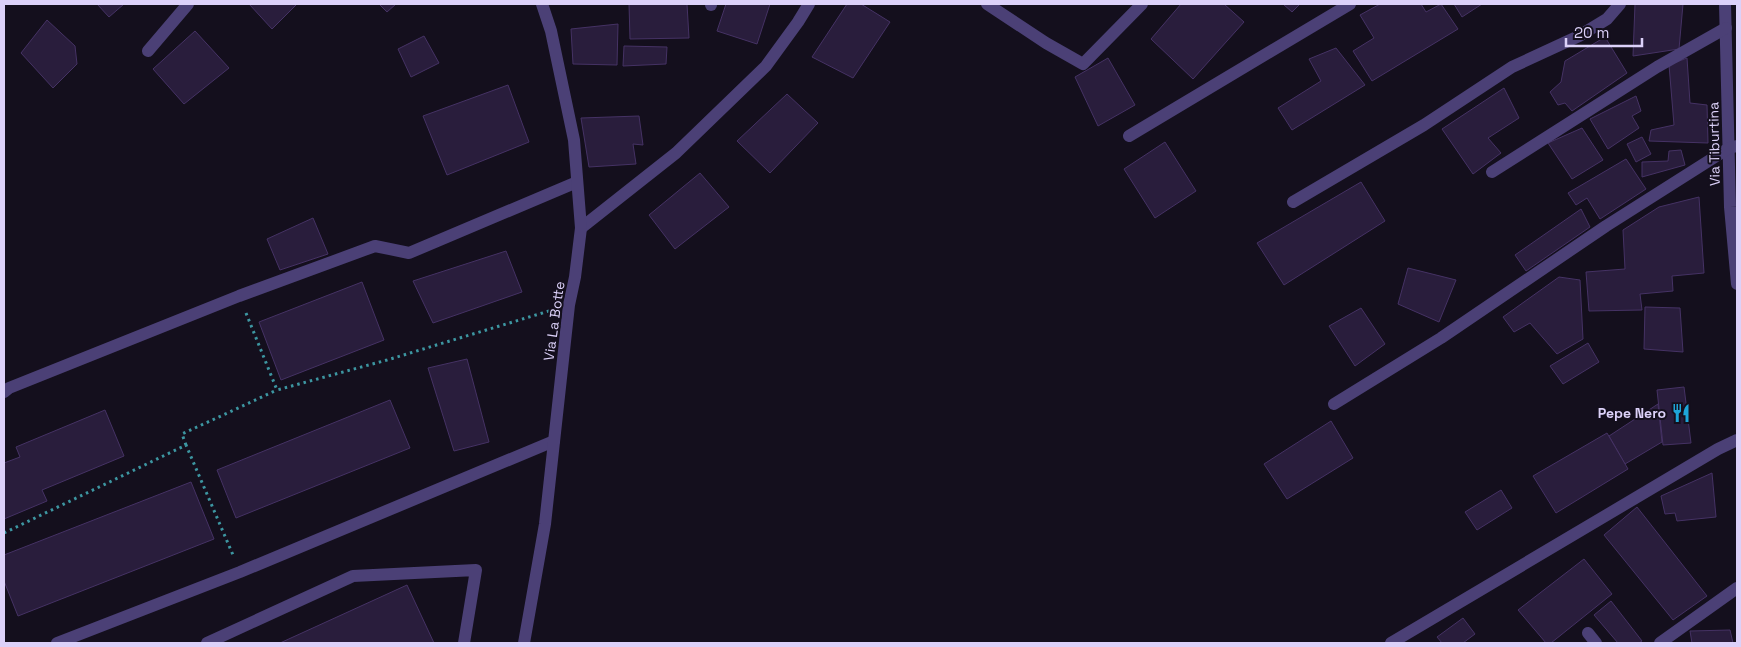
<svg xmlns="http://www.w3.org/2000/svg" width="1741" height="647" viewBox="0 0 1741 647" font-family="'Space Grotesk',sans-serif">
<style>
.building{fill:#291d3c;stroke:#453264}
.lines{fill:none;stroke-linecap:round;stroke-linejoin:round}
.path{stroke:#3d96a1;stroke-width:3;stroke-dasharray:2.5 4;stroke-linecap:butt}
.minor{stroke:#4b4076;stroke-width:12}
.labels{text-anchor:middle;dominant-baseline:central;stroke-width:4;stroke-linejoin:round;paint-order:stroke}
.street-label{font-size:14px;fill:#dcd1f9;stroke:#140f1d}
.poi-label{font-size:14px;font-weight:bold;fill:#dcd1f9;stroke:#140f1d;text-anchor:end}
</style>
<rect width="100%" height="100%" fill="#140f1d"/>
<g class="building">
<path d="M97 4H124L109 17Z"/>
<path d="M249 4H297L272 29Z"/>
<path d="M379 4H396L387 12Z"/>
<path d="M629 4H687L689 38 630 39Z"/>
<path d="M726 4H770L757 44 717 31Z"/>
<path d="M847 4H861L890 22 853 78 812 57Z"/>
<path d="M1181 4H1224L1244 22 1193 79 1151 39Z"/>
<path d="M1283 4H1300L1292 12Z"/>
<path d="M1380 4H1421L1426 12 1441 4 1458 29 1372 81 1353 51 1374 38 1360 15Z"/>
<path d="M1454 4H1482L1462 17Z"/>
<path d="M1635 4H1683L1679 49 1633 56Z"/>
<path d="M47 20 75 46 77 64 53 88 21 53Z"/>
<path d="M618 24 617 65 573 64 571 29Z"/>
<path d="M195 31 229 68 184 104 153 69Z"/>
<path d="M424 36 439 63 411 77 398 49Z"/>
<path d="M1605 37 1627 73 1572 111 1565 103 1558 105 1550 92 1561 82 1565 61Z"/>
<path d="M624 46 667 47 666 64 623 66Z"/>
<path d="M1336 48 1365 85 1292 130 1278 108 1321 81 1309 59Z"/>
<path d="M1108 58 1135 105 1098 126 1075 77Z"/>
<path d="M1687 58 1690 103 1707 105 1708 143 1649 141 1651 130 1674 125 1669 65Z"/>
<path d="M508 85 529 142 447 175 423 116Z"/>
<path d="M1504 88 1519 118 1488 138 1501 153 1473 174 1442 129Z"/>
<path d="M787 94 818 123 770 173 737 141Z"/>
<path d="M1636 96 1641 111 1632 116 1639 128 1608 149 1590 119Z"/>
<path d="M639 116 643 145 633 144 636 164 589 167 581 118Z"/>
<path d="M1582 128 1603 160 1572 179 1548 143Z"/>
<path d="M1642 137 1651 154 1636 162 1627 144Z"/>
<path d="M1165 142 1196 191 1155 218 1124 169Z"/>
<path d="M1681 150 1685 165 1642 177V162L1668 161 1669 151Z"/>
<path d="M1626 159 1646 189 1600 219 1587 198 1576 205 1568 193Z"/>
<path d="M700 173 729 207 675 249 649 215Z"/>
<path d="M1361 182 1385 221 1284 285 1257 243Z"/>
<path d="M1699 197 1704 273 1672 276 1673 291 1640 294 1642 310 1589 311 1586 272 1625 269 1623 230 1659 207Z"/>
<path d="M1581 209 1590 227 1526 271 1515 255Z"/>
<path d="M313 218 328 254 280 270 267 239Z"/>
<path d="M506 251 522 292 433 323 413 281Z"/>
<path d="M1408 268 1456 280 1439 322 1398 304Z"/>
<path d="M1559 277 1580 280 1583 339 1557 354 1530 323 1514 332 1503 317Z"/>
<path d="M362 282 384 340 281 380 259 322Z"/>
<path d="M1645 307 1680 308 1683 352 1644 349Z"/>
<path d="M1361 308 1385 344 1355 366 1329 326Z"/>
<path d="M1588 343 1599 362 1563 384 1550 366Z"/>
<path d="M467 359 489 442 454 451 428 368Z"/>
<path d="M1684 387 1691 443 1663 445 1657 390Z"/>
<path d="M390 400 410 448 236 518 217 470Z"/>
<path d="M1658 404 1662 442 1625 464 1609 436Z"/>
<path d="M105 410 124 456 42 490 47 501 4 519V463L20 457 16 447Z"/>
<path d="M1331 421 1353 458 1287 499 1264 464Z"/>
<path d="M1607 433 1628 469 1556 513 1533 476Z"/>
<path d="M1712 473 1716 517 1677 521 1675 513 1665 514 1661 496Z"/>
<path d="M191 482 214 539 18 616 4 581V555Z"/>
<path d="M1501 490 1512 508 1477 530 1465 512Z"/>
<path d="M1637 507 1707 596 1673 620 1604 535Z"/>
<path d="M1584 559 1612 594 1551 643H1546L1518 610Z"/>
<path d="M407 585 434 643H280Z"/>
<path d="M1611 601 1642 641 1639 643H1618L1594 615Z"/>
<path d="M1463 618 1475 634 1463 643H1442L1437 637Z"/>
<path d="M1730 630 1733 643H1692L1690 631Z"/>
</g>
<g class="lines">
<g class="path">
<path d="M246 313 277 390 387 360 549 311"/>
<path d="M186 445 182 434 277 390"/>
<path d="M4 533 186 445 233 555"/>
</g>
<g class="minor">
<path d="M711 4V5"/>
<path d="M987 4 1046 43 1083 64 1142 4"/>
<path d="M1725 4 1730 207 1737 284"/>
<path d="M148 51 188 4"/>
<path d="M1129 136 1350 4"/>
<path d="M1492 172 1657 67 1726 28"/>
<path d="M1293 202 1424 125 1512 67 1579 36 1607 19 1620 4"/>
<path d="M581 228 676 153 766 66 798 22 809 4"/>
<path d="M4 392 9 388 239 296 375 246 409 253 577 182"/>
<path d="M1334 404 1441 338 1606 226 1729 148 1737 146"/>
<path d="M1588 633 1596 643"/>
<path d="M57 643 240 572 554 441"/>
<path d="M207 643 353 576 476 570 464 643"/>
<path d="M524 643 545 524 569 305 575 277 581 228 574 140 551 31 542 4"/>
<path d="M1391 643 1718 449 1737 440"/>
<path d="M1660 643 1737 588"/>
</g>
</g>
<defs>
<g id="restaurant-bare" transform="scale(1.5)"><path d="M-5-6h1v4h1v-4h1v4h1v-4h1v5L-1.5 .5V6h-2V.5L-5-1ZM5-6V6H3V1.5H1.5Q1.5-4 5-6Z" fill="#1ea5d8" stroke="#140f1d" stroke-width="2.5" paint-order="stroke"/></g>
</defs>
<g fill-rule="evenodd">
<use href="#restaurant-bare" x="1681" y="413"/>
</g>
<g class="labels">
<g class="street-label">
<text transform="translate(1714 144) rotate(-91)">Via Tiburtina</text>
<text transform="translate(554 321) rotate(-82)">Via La Botte</text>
</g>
<g class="poi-label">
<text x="1666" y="413">Pepe Nero</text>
</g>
</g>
<rect width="1741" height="647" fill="none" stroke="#dcd1f9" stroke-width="10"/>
<path d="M1566 38v8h76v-8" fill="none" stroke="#dcd1f9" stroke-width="2.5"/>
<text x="1574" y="38" font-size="15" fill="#dcd1f9" stroke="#140f1d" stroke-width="4" paint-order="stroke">20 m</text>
</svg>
